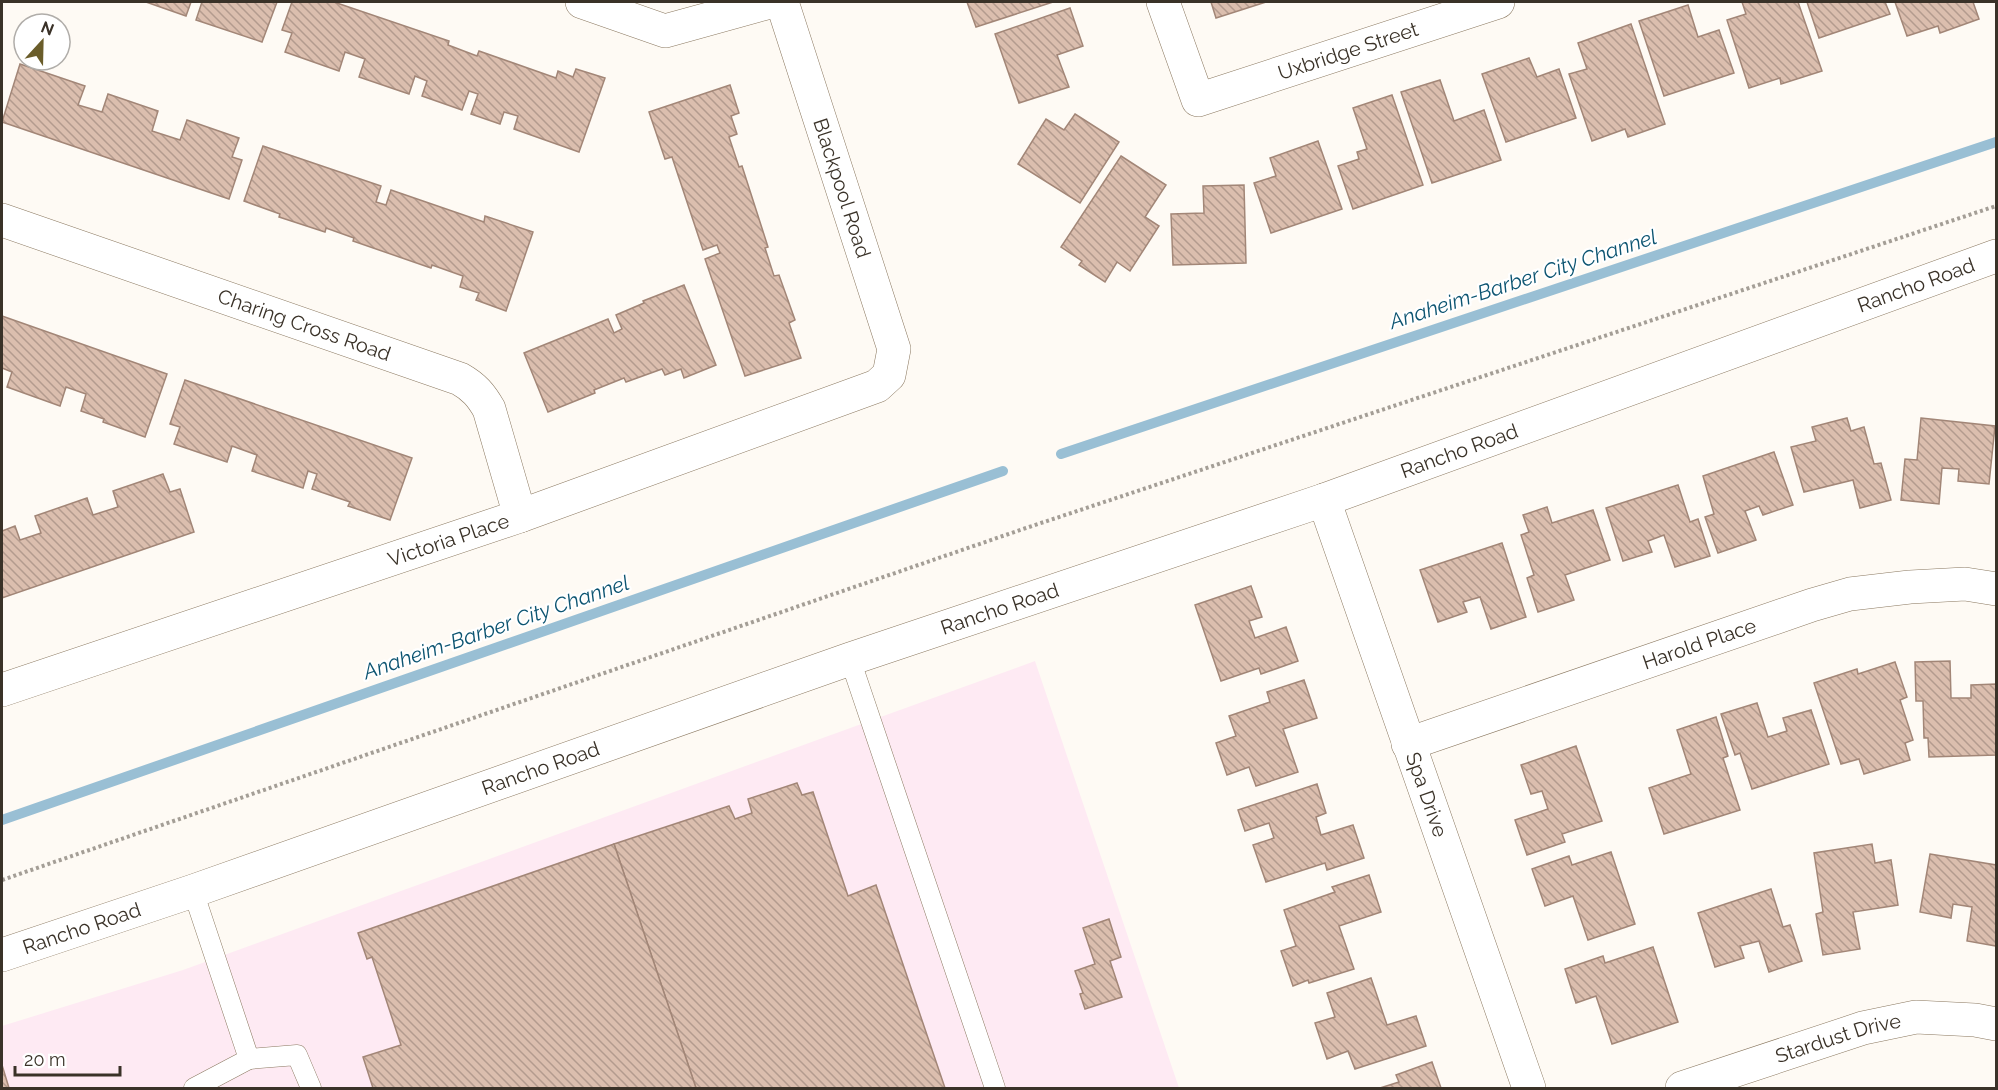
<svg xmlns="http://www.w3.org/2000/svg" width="1998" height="1090" viewBox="0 0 1998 1090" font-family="Raleway,sans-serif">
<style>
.industrial{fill:#feeaf3}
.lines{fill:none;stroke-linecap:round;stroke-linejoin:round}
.stream{stroke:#99bfd4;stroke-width:10}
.building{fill:url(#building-back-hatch);stroke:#a28677;stroke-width:1.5}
.service-casing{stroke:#8b7961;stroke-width:21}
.minor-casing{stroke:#8b7961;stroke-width:34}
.tertiary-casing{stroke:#8b7961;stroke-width:34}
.path{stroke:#a49e96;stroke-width:4;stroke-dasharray:3 3;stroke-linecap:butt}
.service{stroke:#fff;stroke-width:20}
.minor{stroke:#fff;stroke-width:33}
.tertiary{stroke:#fff;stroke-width:33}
.labels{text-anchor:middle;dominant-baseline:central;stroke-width:4.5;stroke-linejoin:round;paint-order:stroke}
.street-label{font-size:20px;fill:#3a3228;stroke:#fff}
.water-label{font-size:21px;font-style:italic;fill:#0c5471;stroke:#fff}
</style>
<defs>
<pattern id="building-back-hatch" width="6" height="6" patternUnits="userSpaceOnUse" patternTransform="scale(1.5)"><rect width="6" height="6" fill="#dbbeae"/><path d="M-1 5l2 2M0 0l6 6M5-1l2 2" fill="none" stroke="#b39b8e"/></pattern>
</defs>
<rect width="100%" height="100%" fill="#fefaf4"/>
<path class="industrial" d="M1035 661 1179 1088H2V1026L183 970Z"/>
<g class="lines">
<g class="stream">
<path d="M1061 454 1996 142"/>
<path d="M2 820 1003 471"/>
</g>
</g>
<g class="building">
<path d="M146 2H191L186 16Z"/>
<path d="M202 2H277L262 42 196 20Z"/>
<path d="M292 2H334L449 41 448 45 477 56 479 51 556 78 558 71 573 77 576 69 605 78 579 152 514 129 518 116 504 112 500 124 471 114 478 94 469 91 462 110 422 96 427 81 415 76 409 94 359 77 365 59 345 52 339 71 285 52 292 33 282 30Z"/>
<path d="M967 2H1053L976 27Z"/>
<path d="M1211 2H1266L1216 18Z"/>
<path d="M1742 2H1798L1822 71 1781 84 1780 78 1749 88 1727 20 1746 14Z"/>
<path d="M1807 2H1885L1890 14 1819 38Z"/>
<path d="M1895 2H1973L1979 19 1940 33 1938 26 1907 36Z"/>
<path d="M1688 5 1698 37 1719 30 1734 73 1664 96 1639 21Z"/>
<path d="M1070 8 1083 46 1057 55 1069 87 1019 103 995 34Z"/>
<path d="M1631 24 1665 124 1628 137 1625 129 1592 141 1569 74 1587 69 1578 43Z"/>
<path d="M1529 58 1537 77 1559 69 1576 118 1506 142 1482 74Z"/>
<path d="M20 64 85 86 78 105 102 112 108 94 158 111 152 131 180 140 187 120 239 138 232 157 242 160 229 199 2 122Z"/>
<path d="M1440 80 1454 121 1484 110 1501 160 1432 183 1401 92Z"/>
<path d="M730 85 739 113 731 116 737 134 729 137 739 167 742 166 768 247 765 248 774 276 779 275 795 320 789 323 801 358 745 376 705 259 720 253 717 245 703 250 672 157 665 159 649 112Z"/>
<path d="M1392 95 1423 185 1353 209 1338 166 1359 159 1357 152 1367 149 1353 108Z"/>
<path d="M1075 114 1119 142 1080 203 1018 164 1046 119 1064 130Z"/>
<path d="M1318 141 1342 209 1271 233 1254 183 1276 176 1270 158Z"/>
<path d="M263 146 381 186 376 202 386 205 391 190 484 222 485 216 533 232 506 311 476 300 479 293 460 287 463 276 432 265 431 268 353 241 354 238 326 228 325 232 279 217 280 214 244 201Z"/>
<path d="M1121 156 1166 185 1145 217 1159 226 1130 271 1117 262 1105 282 1079 265 1082 261 1061 247Z"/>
<path d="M1244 185 1246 263 1173 265 1171 214 1204 213 1203 186Z"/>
<path d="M684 285 716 365 684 378 681 369 665 375 662 369 626 382 624 378 594 390 595 393 548 412 524 353 608 319 614 333 622 329 616 315 644 303 643 301Z"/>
<path d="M2 316 167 374 145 437 103 422 104 419 81 411 86 394 66 387 60 406 7 387 12 372 2 368Z"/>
<path d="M185 380 412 458 390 520 348 506 350 502 312 489 317 474 308 471 303 488 252 471 257 455 232 446 227 462 174 444 180 427 170 424Z"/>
<path d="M1847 418 1851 431 1864 427 1874 464 1881 463 1891 500 1860 508 1853 480 1804 492 1791 447 1816 441 1812 427Z"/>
<path d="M1921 418 1995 426 1989 484 1958 481 1959 469 1942 468 1939 504 1901 500 1905 459 1917 460Z"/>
<path d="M1774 452 1793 505 1763 515 1759 506 1745 511 1756 540 1718 553 1705 517 1714 514 1703 476Z"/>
<path d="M163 474 170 492 180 489 194 532 2 598V531L15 526 20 540 41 533 35 516 87 498 93 515 118 507 113 491Z"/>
<path d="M1678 485 1690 522 1698 519 1710 556 1675 567 1664 535 1648 541 1652 552 1623 561 1606 508Z"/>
<path d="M1547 507 1552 523 1593 510 1610 560 1565 575 1574 600 1538 612 1527 578 1534 575 1521 535 1529 532 1523 515Z"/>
<path d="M1502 543 1526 617 1491 629 1480 597 1463 602 1467 612 1438 622 1420 570Z"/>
<path d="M1251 586 1262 617 1249 621 1255 638 1286 627 1298 661 1261 674 1259 668 1221 681 1195 605Z"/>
<path d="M1950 661 1951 698H1971V685L1996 684V755L1929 757 1928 738H1924L1923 701H1916L1915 662Z"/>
<path d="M1895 662 1907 697 1900 700 1913 740 1905 743 1910 760 1864 774 1859 759 1841 764 1814 683 1857 669 1858 674Z"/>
<path d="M1304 680 1317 718 1283 729 1298 772 1256 786 1249 767 1227 775 1216 743 1236 736 1229 716 1270 702 1267 692Z"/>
<path d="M1757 703 1768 737 1787 731 1783 718 1811 710 1829 764 1752 789 1740 753 1735 755 1721 714Z"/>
<path d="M1716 717 1728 756 1723 758 1740 810 1664 834 1649 788 1691 774 1677 730Z"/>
<path d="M1576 746 1602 821 1562 834 1565 842 1527 855 1515 820 1548 809 1542 791 1531 794 1521 765Z"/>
<path d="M797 783 802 795 813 792 848 896 876 885 945 1088H696L614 844 729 806 735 819 752 813 748 799Z"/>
<path d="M1317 784 1326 813 1316 817 1321 835 1353 825 1364 858 1327 870 1325 863 1266 882 1253 845 1274 838 1269 823 1245 831 1238 810Z"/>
<path d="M614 844 696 1088H373L363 1057 401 1045 372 957 367 959 358 933Z"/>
<path d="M1872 844 1875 863 1891 860 1898 905 1853 912 1860 949 1823 955 1816 914 1823 912 1814 853Z"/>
<path d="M1611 852 1635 924 1588 940 1573 896 1545 906 1532 869 1569 856 1572 865Z"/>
<path d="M1930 854 1996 865V946L1967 941 1972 907 1953 904 1951 918 1920 912Z"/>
<path d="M1369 875 1381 912 1339 926 1354 969 1309 983 1308 980 1293 986 1281 951 1296 946 1284 910 1335 892 1332 887Z"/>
<path d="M1771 889 1783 927 1790 925 1802 961 1769 972 1759 941 1740 946 1744 958 1715 967 1698 913Z"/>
<path d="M1109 919 1121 957 1110 961 1122 997 1085 1009 1080 994 1083 993 1075 971 1095 964 1083 928Z"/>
<path d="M1653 947 1678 1022 1612 1044 1596 996 1576 1003 1565 969 1603 956 1605 963Z"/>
<path d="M1371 978 1387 1025 1416 1016 1426 1046 1355 1069 1348 1051 1327 1059 1315 1023 1335 1017 1327 993Z"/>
<path d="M1432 1062 1441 1088H1380L1399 1082 1396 1075Z"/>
<path d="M2 1065 9 1088H2Z"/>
</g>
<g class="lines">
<g class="service-casing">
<g id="service">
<path d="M850 659 995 1088"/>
<path d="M193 891 249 1059 297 1055 311 1088"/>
<path d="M194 1088 249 1059"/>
</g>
</g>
<g class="minor-casing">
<g id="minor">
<path d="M582 2 665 31 770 2"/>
<path id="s1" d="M1163 2 1198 100 1498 2"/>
<path id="s2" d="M2 220 460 379C474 387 481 395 489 409L520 516"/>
<path id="s3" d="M1324 500 1529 1088"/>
<path id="s4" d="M2 690 520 516 877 386 889 375 894 349 782 2"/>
<path id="s5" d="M1408 744 1812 605 1850 594 1910 587 1965 584 1996 589"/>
<path id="s6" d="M1682 1088 1863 1028 1916 1017 1975 1020 1996 1024"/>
</g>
</g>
<g class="tertiary-casing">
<g id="tertiary">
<path id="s7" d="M2 955 193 891 850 659 1324 500 1996 256"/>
</g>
</g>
<path class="path" d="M2 880 1026 528 1996 206"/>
<use href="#service" class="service"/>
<use href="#minor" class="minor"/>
<use href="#tertiary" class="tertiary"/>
</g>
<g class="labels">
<g class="street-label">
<text stroke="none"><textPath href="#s1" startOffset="262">Uxbridge Street</textPath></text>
<text transform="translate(842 188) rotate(72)">Blackpool Road</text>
<text stroke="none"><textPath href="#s7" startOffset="2028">Rancho Road</textPath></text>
<text stroke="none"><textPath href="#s2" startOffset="320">Charing Cross Road</textPath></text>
<text stroke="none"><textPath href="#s7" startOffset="1542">Rancho Road</textPath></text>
<text stroke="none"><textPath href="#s4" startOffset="471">Victoria Place</textPath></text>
<text stroke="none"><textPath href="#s7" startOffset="1056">Rancho Road</textPath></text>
<text stroke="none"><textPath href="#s5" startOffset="308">Harold Place</textPath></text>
<text stroke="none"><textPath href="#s7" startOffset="570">Rancho Road</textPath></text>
<text stroke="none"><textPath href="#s3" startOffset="312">Spa Drive</textPath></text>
<text stroke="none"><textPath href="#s7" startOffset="84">Rancho Road</textPath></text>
<text stroke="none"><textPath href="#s6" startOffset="164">Stardust Drive</textPath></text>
</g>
<g class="water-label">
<text transform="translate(1523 279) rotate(-18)">Anaheim-Barber City Channel</text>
<text transform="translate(496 627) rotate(-19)">Anaheim-Barber City Channel</text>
</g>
</g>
<rect width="1998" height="1090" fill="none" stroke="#3a3228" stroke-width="6"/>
<g transform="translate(42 42) rotate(22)"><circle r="28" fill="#ffffff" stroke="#b0ada9" stroke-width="1.5"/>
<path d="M0-4.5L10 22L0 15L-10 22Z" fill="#6a5d2a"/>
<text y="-9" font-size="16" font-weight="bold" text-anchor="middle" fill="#3a3228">N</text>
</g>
<path d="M15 1066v9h105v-9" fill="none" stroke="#3a3228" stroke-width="3"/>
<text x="24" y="1066" font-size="18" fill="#3a3228" stroke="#ffffff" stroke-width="4.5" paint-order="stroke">20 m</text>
</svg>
